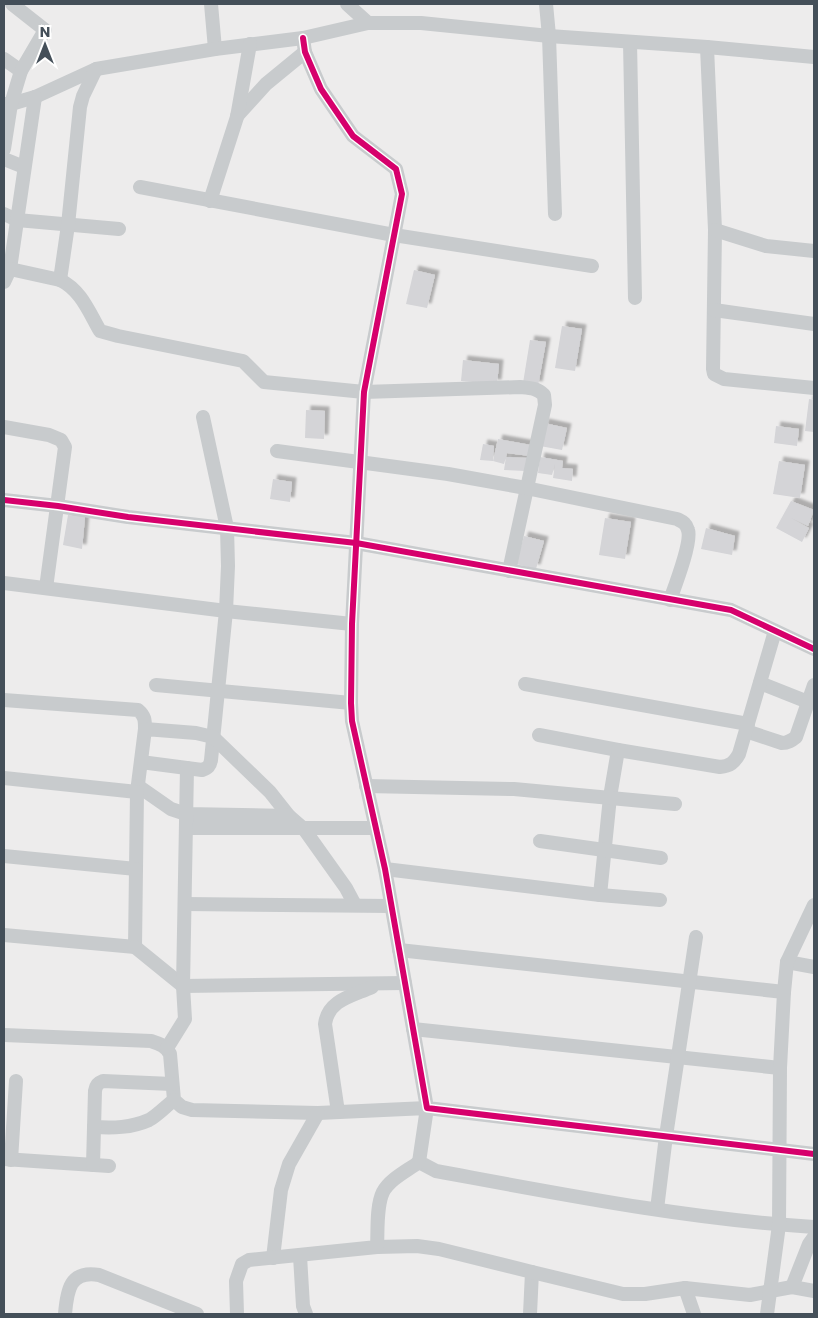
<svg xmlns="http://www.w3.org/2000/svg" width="818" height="1318" viewBox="0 0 818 1318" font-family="Poppins,sans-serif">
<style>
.building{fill:#d4d4d7;filter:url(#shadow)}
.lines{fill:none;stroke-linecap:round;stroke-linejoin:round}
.minor{stroke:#c8cbcd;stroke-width:14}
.cycleway-casing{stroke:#fff;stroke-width:9}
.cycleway{stroke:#d6006c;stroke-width:6}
</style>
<defs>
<filter id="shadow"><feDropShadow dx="4.5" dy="-4.5" stdDeviation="1" flood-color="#0004"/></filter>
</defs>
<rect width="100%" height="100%" fill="#edecec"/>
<g class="building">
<path d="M414 270 435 275 427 308 406 304Z"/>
<path d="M562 326 582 329 575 371 555 368Z"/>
<path d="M530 340 546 342 538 386 523 383Z"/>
<path d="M463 360 499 364 497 384 461 381Z"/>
<path d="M809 399 814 400V432L805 431Z"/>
<path d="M306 410 325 411 324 439 305 438Z"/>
<path d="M544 423 567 428 562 450 540 446Z"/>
<path d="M776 426 799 429 797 446 774 443Z"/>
<path d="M498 439 531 445 530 456 507 453 506 457 528 458 526 471 504 470 506 457 504 464 493 461Z"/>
<path d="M483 444 494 446 493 461 480 460Z"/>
<path d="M540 457 563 461 562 468 573 469 572 481 553 478 555 464 552 475 538 473Z"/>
<path d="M779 461 805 465 800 498 773 494Z"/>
<path d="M273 479 292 482 290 502 270 499Z"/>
<path d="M791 501 814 510 808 526 791 518 809 528 802 542 776 528Z"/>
<path d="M68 515 85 517 82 549 63 545Z"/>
<path d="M605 518 631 522 625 559 599 555Z"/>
<path d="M706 528 735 536 732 555 701 549Z"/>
<path d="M524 536 544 541 536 569 516 564Z"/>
</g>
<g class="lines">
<g class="minor">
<path d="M211 4 215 49"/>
<path d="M347 4 368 23"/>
<path d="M546 4 549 36 555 214"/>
<path d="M303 38 305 52 321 89 353 136 396 169 402 194 364 392 352 624 351 703 352 721 385 869 427 1108 814 1154"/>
<path d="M630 42 635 298"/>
<path d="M707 47 715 230 713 369 714 374 724 379 814 388"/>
<path d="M4 59 21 71"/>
<path d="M4 104H11L35 97 96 69 215 49 303 38 368 23H421L549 36 707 47 814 57"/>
<path d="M237 116 266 84 305 52"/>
<path d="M4 149 11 104 21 71 45 30 12 4"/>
<path d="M4 159 24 167"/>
<path d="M140 187 394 235 592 266"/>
<path d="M210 201 237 117 250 44"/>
<path d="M4 214 17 220 119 229"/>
<path d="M715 230 766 246 814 251"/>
<path d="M4 267 10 269 35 97"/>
<path d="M60 280C81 290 89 312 100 331L118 336 243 361 264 382 364 392 520 387C530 388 537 388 544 395L545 405 509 571"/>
<path d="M4 282 10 269 60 280 68 225 80 107 83 96 96 69"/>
<path d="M714 310 814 324"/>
<path d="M4 427 49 435 61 440 65 447 46 588"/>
<path d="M277 451 448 474 526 488 677 519C683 522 686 523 688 530 692 542 675 586 670 600"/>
<path d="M4 500 58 506 128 517 356 543 731 610 814 649"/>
<path d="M4 583 226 611 352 624"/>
<path d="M760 683 808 702"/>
<path d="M525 684 748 724"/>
<path d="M156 685 351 703"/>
<path d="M4 700 138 710C145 716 145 720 145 729"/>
<path d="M746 731 782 743C788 743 791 741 796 737L814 685"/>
<path d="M539 735 618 750 610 797 600 895"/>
<path d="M618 750 720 767C730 766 734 763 739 754L775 631"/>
<path d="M141 762 202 770C208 768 210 766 211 760L226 611 228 566 227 528 203 417"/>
<path d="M4 778 137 792 145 729 196 733 213 737 270 792 289 816 304 829 346 888 355 905"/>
<path d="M138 786 171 809 186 814 289 816"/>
<path d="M366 786 514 789 675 804"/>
<path d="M186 828H376"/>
<path d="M540 841 661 858"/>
<path d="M4 856 136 869 137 792"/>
<path d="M385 869 600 895 660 900"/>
<path d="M185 904 391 906"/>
<path d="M4 935 135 947 136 869"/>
<path d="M135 947 183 986 405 983"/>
<path d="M399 950 784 992"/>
<path d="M787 962 814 967"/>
<path d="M413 1029 780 1068"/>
<path d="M4 1035 151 1041C160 1044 166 1046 170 1054L174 1100 182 1107 192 1110 318 1113 427 1108 419 1162 436 1171C561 1194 687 1219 814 1227"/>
<path d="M167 1048 185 1019 183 986 187 768"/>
<path d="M338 1112 325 1024C328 1000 352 996 372 987"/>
<path d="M94 1127C113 1128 131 1128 149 1120 158 1115 166 1106 174 1100"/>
<path d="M4 1159 109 1166"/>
<path d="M11 1160 16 1081"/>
<path d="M93 1165 95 1091C96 1085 98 1083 103 1081L172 1084"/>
<path d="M657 1209 666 1136 696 937"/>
<path d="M377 1247 417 1246 439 1249 532 1272 530 1314"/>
<path d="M300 1256 303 1306 306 1314"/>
<path d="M273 1258 281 1190 289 1164 318 1113"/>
<path d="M532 1272 623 1294H645L685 1288"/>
<path d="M792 1287 814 1291"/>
<path d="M65 1314C67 1290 70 1270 99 1275L197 1314"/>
<path d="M237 1314 236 1281 242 1264 249 1260 377 1247C378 1231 376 1206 383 1192 390 1179 407 1171 419 1162"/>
<path d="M694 1314 685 1288 750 1295 792 1287 809 1244 814 1237"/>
<path d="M767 1314 779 1225 780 1068 784 992 787 962 814 905"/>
</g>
<g class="cycleway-casing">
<g id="cycleway">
<path d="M303 38 305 52 321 89 353 136 396 169 402 194 364 392 352 624 351 703 352 721 385 869 427 1108 814 1154"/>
<path d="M4 500 58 506 128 517 356 543 731 610 814 649"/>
</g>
</g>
<use href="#cycleway" class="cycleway"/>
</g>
<rect width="818" height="1318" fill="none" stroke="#444f59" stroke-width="10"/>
<g transform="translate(45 45)" stroke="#ffffff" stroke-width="4" paint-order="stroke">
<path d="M0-4L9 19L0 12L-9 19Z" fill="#444f59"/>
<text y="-8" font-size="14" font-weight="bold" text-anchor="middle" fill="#444f59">N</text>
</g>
</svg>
